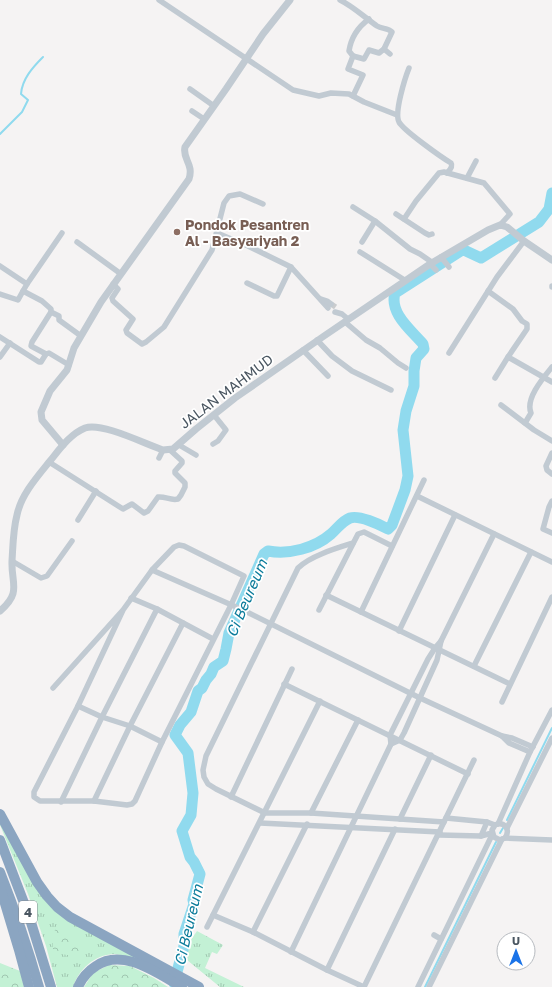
<svg xmlns="http://www.w3.org/2000/svg" width="552" height="987" viewBox="0 0 552 987" font-family="'Golos Text',sans-serif">
<style>
.grass{fill:url(#grass-tufts)}
.forest{fill:url(#forest-crowns)}
.lines{fill:none;stroke-linecap:round;stroke-linejoin:round}
.stream{stroke:#90daee;stroke-width:2}
.river{stroke:#90daee;stroke-width:11}
.minor-tunnel{stroke:#caccce;stroke-width:5.5;stroke-dasharray:5.5 3;stroke-linecap:butt}
.minor{stroke:#c1cad2;stroke-width:5.5}
.tertiary{stroke:#c1cad2;stroke-width:7}
.motorway{stroke:#8ba5c1;stroke-width:10}
.education-dot{fill:#8d6e63;stroke:#fff;stroke-width:1.5}
.labels{text-anchor:middle;dominant-baseline:central;stroke-width:3.5;stroke-linejoin:round;paint-order:stroke}
.shield{fill:#fff;stroke:#808990;stroke-width:1}
.shield-label{font-size:13px;font-weight:bold;fill:#4a5661}
.education-label{font-size:14px;font-weight:bold;fill:#785e54;stroke:#fff;text-anchor:start}
.street-label{font-size:14px;fill:#4a5661;stroke:#fff}
.water-label{font-size:15px;font-style:italic;fill:#0c7c9b;stroke:#fff}
</style>
<defs>
<pattern id="grass-tufts" width="24" height="20" patternUnits="userSpaceOnUse"><rect width="24" height="20" fill="#c3f1d5"/><path d="M3 7l-1-3M5 7V3M7 7l1-3M15 17l-1-3M17 17v-4M19 17l1-3" fill="none" stroke="#a0c6b0"/></pattern>
<pattern id="forest-crowns" width="20" height="18" patternUnits="userSpaceOnUse"><rect width="20" height="18" fill="#c3f1d5"/><path d="M2 6a3 3 0 1 1 6 0M12 15a3 3 0 1 1 6 0" fill="none" stroke="#a0c6b0"/></pattern>
</defs>
<rect width="100%" height="100%" fill="#f5f3f3"/>
<g class="grass">
<path d="M0 822 56 910 136 958C129 958 121 954 114 954 94 955 79 969 73 987H57L46 946 28 894 0 825Z"/>
<path d="M197 931 223 945 217 954 212 952 205 968 244 987H220L187 960 188 944Z"/>
</g>
<g class="forest">
<path d="M62 925C66 929 70 933 74 937 81 942 86 943 85 953 76 957 61 956 53 949V933L58 926Z"/>
<path d="M0 963 20 971 24 987H0Z"/>
<path d="M109 965 130 966 154 978 168 987H84L93 973Z"/>
</g>
<g class="lines">
<g class="stream">
<path d="M0 134 22 112 28 100 21 94C22 79 33 67 43 57"/>
<path d="M507 820 552 728"/>
<path d="M500 833 503 828"/>
<path d="M425 987 496 842"/>
</g>
<path class="river" d="M174 983 184 946V934L194 904 193 900 200 874 194 862 190 857 182 831 191 815 193 793 188 753 175 735 180 725 191 712 198 691 202 688 206 680 211 674 214 667 223 661 226 649 229 633 264 554 268 551C289 555 315 548 331 534 337 529 342 521 350 518 359 515 379 524 388 529L392 525 405 490 408 476 403 430 406 411 414 386V371L416 358 424 349 423 344C411 330 389 313 395 293L462 250 466 251 481 258 539 222 549 209 552 193"/>
<path class="minor-tunnel" d="M331 304 337 308"/>
<g class="minor">
<path d="M159 0 293 90 319 96 331 93 349 94 364 102 397 115"/>
<path d="M340 0C354 7 364 17 377 26 382 29 388 28 392 32L384 49 379 53 369 50 364 59 353 56 348 69 363 75 353 96"/>
<path d="M384 49 390 54"/>
<path d="M353 56 349 51C351 38 358 27 369 19"/>
<path d="M409 68C405 78 394 113 399 122 403 130 441 157 451 163 453 166 450 170 447 173"/>
<path d="M190 89 214 106"/>
<path d="M192 111 204 119"/>
<path d="M467 178 476 161"/>
<path d="M353 207 375 221 410 249 420 254 433 263"/>
<path d="M396 214 425 233 429 235 432 234"/>
<path d="M404 219 416 201 439 173 444 172 484 183 510 214 500 225"/>
<path d="M217 233 248 246 291 267 328 308"/>
<path d="M77 242 121 274"/>
<path d="M362 242 375 221"/>
<path d="M360 252 403 279 405 281"/>
<path d="M441 257 449 267"/>
<path d="M430 264 436 270"/>
<path d="M0 266 27 284 23 291 42 301 51 309V312L59 316V320L81 336"/>
<path d="M247 283 274 296H277L291 267"/>
<path d="M27 284 62 233"/>
<path d="M113 284 118 289 112 298 113 301 133 319 126 330 127 333 142 344 146 342 164 327 212 250 224 203 229 196 240 194 263 204"/>
<path d="M552 287V286"/>
<path d="M488 291 513 309 522 321 527 324V329L508 357 552 382"/>
<path d="M0 294 18 300 23 291"/>
<path d="M321 299 327 301 331 304"/>
<path d="M335 312 342 314 348 319"/>
<path d="M345 322 366 340 380 348 398 363 406 368"/>
<path d="M0 337 39 362H41L46 354 49 353 69 365"/>
<path d="M317 340 332 356 352 371 391 390"/>
<path d="M303 350 328 376"/>
<path d="M449 353 497 277 524 241"/>
<path d="M46 354 31 346 32 342 51 312"/>
<path d="M0 357 10 343"/>
<path d="M495 378 508 357"/>
<path d="M501 405 534 430 552 441"/>
<path d="M525 423 531 413C525 399 543 378 552 367"/>
<path d="M213 444 218 441 226 430 214 415"/>
<path d="M179 445 196 455"/>
<path d="M552 453 546 466 547 470 552 474"/>
<path d="M159 458 163 450"/>
<path d="M49 462 123 509 132 504 144 513 148 511 158 497C165 496 171 501 178 499L181 495 185 487V483L175 473V471L182 463V461L170 450"/>
<path d="M417 496 552 562"/>
<path d="M552 501 549 507 543 529 552 533"/>
<path d="M78 520 96 491"/>
<path d="M353 543C337 548 310 556 298 568L206 756 203 770 204 777 208 784 216 789 265 813H311L444 822"/>
<path d="M12 561 41 578 47 576 72 541"/>
<path d="M152 570 243 610 420 698 502 736"/>
<path d="M326 595 510 684"/>
<path d="M131 598 157 609 213 639"/>
<path d="M319 610 358 534 364 532 392 546"/>
<path d="M361 612 424 480"/>
<path d="M399 631 455 515"/>
<path d="M474 666 531 552"/>
<path d="M284 684 468 774"/>
<path d="M53 688 123 610 152 570 174 547 179 545 184 546 244 576 231 605 162 742 135 801 132 804 127 805 94 801H40L34 797V792L78 706 123 610"/>
<path d="M502 702 552 597"/>
<path d="M78 706 102 717 130 726 162 742"/>
<path d="M391 744 400 740 404 733 437 660 441 641 494 534"/>
<path d="M530 752 509 743 502 736 512 738 533 747"/>
<path d="M231 797 292 669"/>
<path d="M94 801 130 726 183 623"/>
<path d="M61 802 102 717 157 609"/>
<path d="M311 813 358 720"/>
<path d="M446 818 487 822 495 825C504 821 511 829 505 838L500 840 494 837 492 830 495 825"/>
<path d="M400 819 431 755"/>
<path d="M260 823 440 832"/>
<path d="M498 824 530 752 552 710"/>
<path d="M507 828 552 738"/>
<path d="M439 835 481 836 492 833"/>
<path d="M481 836 487 822"/>
<path d="M505 838 552 840"/>
<path d="M213 915 253 932 327 970 364 987"/>
<path d="M207 927 320 701"/>
<path d="M253 932 307 824"/>
<path d="M434 935 441 939"/>
<path d="M291 952 391 744 390 735 428 659 435 648 441 641"/>
<path d="M327 970 395 829"/>
<path d="M364 987 474 760"/>
<path d="M418 987 492 835"/>
<path d="M429 987 502 839"/>
</g>
<g class="tertiary">
<path d="M63 445 42 420 41 412 50 391 67 370 74 348 101 302 189 179C194 164 182 159 185 147L226 89 263 34 290 0"/>
<path d="M0 611C22 592 11 584 12 561 13 546 13 530 17 515 21 495 37 477 50 461 59 450 70 434 85 428 102 422 145 444 163 450L173 449 196 429 235 398 324 336 430 264 488 230 500 225 507 227 524 241 552 260"/>
</g>
<g class="motorway">
<path d="M0 814 37 882 47 896 57 907 70 917 199 987"/>
<path d="M0 840 29 916 51 987"/>
<path d="M0 872C15 910 28 948 39 987"/>
<path d="M0 887 19 950 29 987"/>
<path d="M78 987C82 978 88 971 96 966 123 947 158 974 182 987"/>
</g>
</g>
<circle class="education-dot" cx="177" cy="232" r="4"/>
<g class="labels">
<rect class="shield" x="19" y="901" width="18" height="22" rx="3"/>
<g class="shield-label">
<text x="28" y="912">4</text>
</g>
<g class="education-label">
<text x="185" y="224">Pondok Pesantren<tspan x="185" dy="16">Al - Basyariyah 2</tspan></text>
</g>
<g class="street-label">
<text transform="translate(226 391) rotate(-37)">JALAN MAHMUD</text>
</g>
<g class="water-label">
<text transform="translate(246 598) rotate(-67)">Ci Beureum</text>
<text transform="translate(188 925) rotate(-77)">Ci Beureum</text>
</g>
</g>
<g transform="translate(516 951)"><circle r="19" fill="#ffffff" stroke="#b7bbc0"/>
<path d="M0-3L7 15L0 10L-7 15Z" fill="#1a73e8"/>
<text y="-6" font-size="11" font-weight="bold" text-anchor="middle" fill="#4a5661">U</text>
</g>
</svg>
